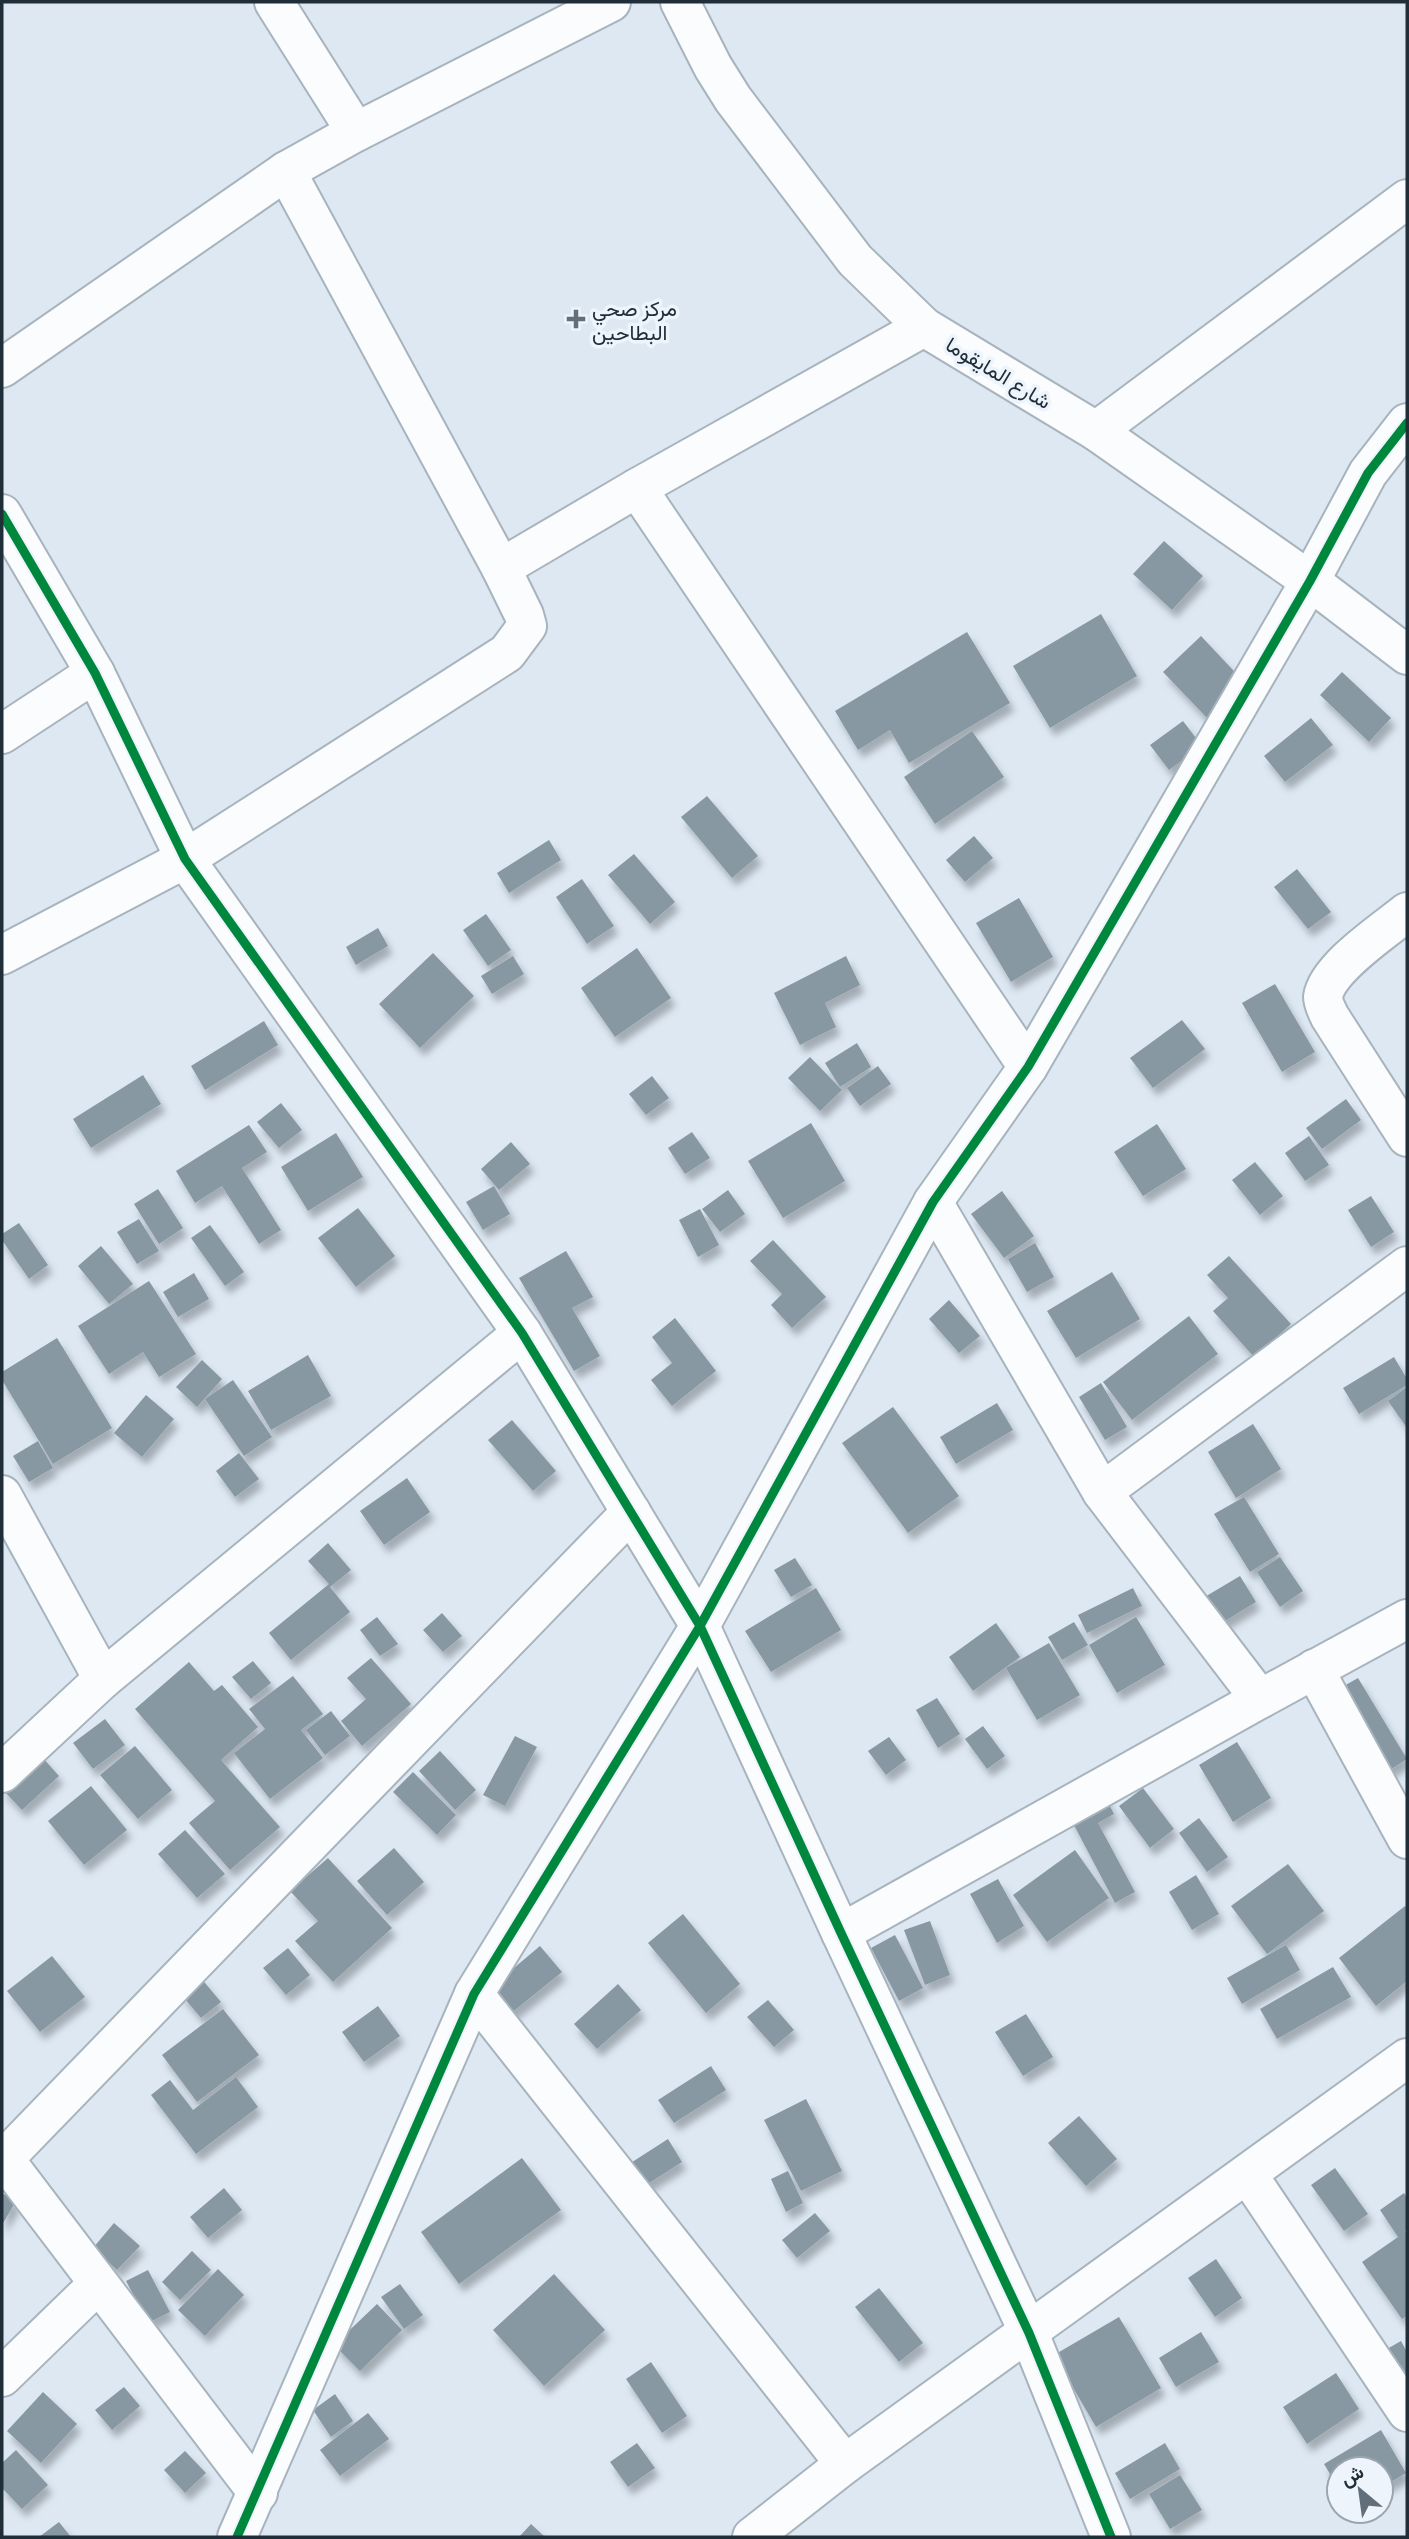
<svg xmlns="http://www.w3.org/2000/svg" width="1409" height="2539" viewBox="0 0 1409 2539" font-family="'Exo 2',Vazirmatn,sans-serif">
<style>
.building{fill:#8798a2;filter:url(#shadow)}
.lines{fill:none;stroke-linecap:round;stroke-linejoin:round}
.minor-casing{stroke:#a7b3bd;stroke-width:42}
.tertiary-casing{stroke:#a7b3bd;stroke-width:42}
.minor{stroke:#fafcfd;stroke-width:38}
.tertiary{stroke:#fafcfd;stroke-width:38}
.cycleway-casing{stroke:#edf4fb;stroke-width:13}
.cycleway{stroke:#00873e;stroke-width:9}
.poi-dot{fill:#626f7b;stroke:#edf4fb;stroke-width:2.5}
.labels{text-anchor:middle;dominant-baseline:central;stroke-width:7;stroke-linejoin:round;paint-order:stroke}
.poi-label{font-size:21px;fill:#202e3a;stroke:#edf4fb;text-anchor:start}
.street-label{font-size:21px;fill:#202e3a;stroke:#edf4fb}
</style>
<defs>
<filter id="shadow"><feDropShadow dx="4.5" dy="8" stdDeviation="3.5" flood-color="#0004"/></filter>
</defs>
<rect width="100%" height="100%" fill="#dde8f3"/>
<g class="building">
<path d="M1164 541 1203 576 1172 610 1133 574Z"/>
<path d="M1101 614 1137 676 1050 728 1013 666Z"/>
<path d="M967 632 1010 703 909 763 890 730 858 750 835 711Z"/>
<path d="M1201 636 1247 685 1209 720 1163 672Z"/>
<path d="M1342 672 1391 718 1369 742 1320 695Z"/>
<path d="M1311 718 1333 745 1285 782 1264 756Z"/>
<path d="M1183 721 1202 746 1169 770 1150 745Z"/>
<path d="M972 731 1004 777 935 824 904 777Z"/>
<path d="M707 796 758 856 732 878 681 817Z"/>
<path d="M974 836 993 858 965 882 946 860Z"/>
<path d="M549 840 561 860 509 893 497 873Z"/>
<path d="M634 854 675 902 650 924 608 875Z"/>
<path d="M1297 869 1331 912 1308 929 1274 887Z"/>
<path d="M582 879 614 926 587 944 556 897Z"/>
<path d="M1019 898 1053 957 1011 982 976 923Z"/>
<path d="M486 914 511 950 488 966 463 930Z"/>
<path d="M378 928 388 946 356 965 346 947Z"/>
<path d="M637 948 671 998 615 1037 581 988Z"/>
<path d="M433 953 474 996 420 1048 379 1004Z"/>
<path d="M513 956 524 974 492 994 481 976Z"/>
<path d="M846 956 860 985 825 1003 836 1027 800 1045 774 993Z"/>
<path d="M1275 984 1315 1052 1282 1072 1242 1003Z"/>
<path d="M1182 1020 1205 1049 1153 1088 1130 1058Z"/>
<path d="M264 1021 278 1045 205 1090 191 1066Z"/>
<path d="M857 1043 871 1067 840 1087 825 1063Z"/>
<path d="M810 1057 842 1090 820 1111 788 1078Z"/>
<path d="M878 1066 891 1084 860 1106 847 1088Z"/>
<path d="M143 1075 161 1104 91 1148 73 1119Z"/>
<path d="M652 1076 669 1098 646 1115 629 1094Z"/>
<path d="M1346 1099 1361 1120 1322 1149 1306 1128Z"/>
<path d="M281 1103 302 1130 279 1148 257 1122Z"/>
<path d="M811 1123 845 1181 783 1218 748 1161Z"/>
<path d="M1157 1124 1186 1169 1143 1196 1114 1152Z"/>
<path d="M249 1125 267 1152 242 1168 281 1230 259 1244 222 1186 195 1203 176 1171Z"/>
<path d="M692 1132 710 1158 685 1174 668 1148Z"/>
<path d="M336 1133 363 1177 308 1211 281 1167Z"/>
<path d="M1309 1136 1329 1165 1305 1181 1285 1153Z"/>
<path d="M511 1142 530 1164 499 1190 481 1169Z"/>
<path d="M1255 1162 1283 1196 1260 1215 1232 1180Z"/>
<path d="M494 1186 510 1214 483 1230 466 1202Z"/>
<path d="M158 1189 183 1228 159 1244 134 1204Z"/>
<path d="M728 1190 745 1214 720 1232 702 1209Z"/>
<path d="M1002 1191 1034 1236 1004 1258 971 1214Z"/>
<path d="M1371 1196 1394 1232 1371 1247 1348 1210Z"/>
<path d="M358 1208 395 1256 356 1287 318 1238Z"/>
<path d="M700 1209 719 1245 698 1257 679 1220Z"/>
<path d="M139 1219 159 1251 137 1264 117 1232Z"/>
<path d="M19 1223 48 1265 29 1279 2 1240V1234Z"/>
<path d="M210 1225 244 1272 225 1286 191 1238Z"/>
<path d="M773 1240 826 1297 792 1328 771 1305 782 1294 750 1261Z"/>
<path d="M1035 1243 1054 1277 1027 1292 1008 1259Z"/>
<path d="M101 1246 133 1284 109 1304 78 1266Z"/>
<path d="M566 1251 593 1297 572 1308 600 1356 574 1371 519 1278Z"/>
<path d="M1229 1256 1291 1324 1254 1357 1213 1311 1228 1298 1207 1275Z"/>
<path d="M1112 1272 1140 1319 1076 1358 1047 1311Z"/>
<path d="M194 1273 209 1299 178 1317 163 1292Z"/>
<path d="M149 1281 196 1354 159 1377 143 1352 109 1374 78 1326Z"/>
<path d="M949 1300 980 1336 959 1353 929 1319Z"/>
<path d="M1189 1316 1218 1354 1132 1420 1103 1382Z"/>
<path d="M675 1318 716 1371 672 1406 651 1380 672 1363 652 1337Z"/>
<path d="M57 1338 112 1428 53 1464 2 1380V1372Z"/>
<path d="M308 1355 331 1396 271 1430 248 1391Z"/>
<path d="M1394 1357 1407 1379V1385L1359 1414 1343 1388Z"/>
<path d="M202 1360 222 1379 197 1407 176 1387Z"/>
<path d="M233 1380 272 1437 244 1456 205 1399Z"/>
<path d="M1101 1383 1127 1427 1105 1440 1079 1397Z"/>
<path d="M1407 1387V1428L1388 1401Z"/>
<path d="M146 1395 174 1419 142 1457 114 1433Z"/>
<path d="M997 1403 1013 1430 956 1464 940 1437Z"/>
<path d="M893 1407 959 1496 908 1533 842 1443Z"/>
<path d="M512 1420 556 1471 533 1491 488 1440Z"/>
<path d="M1253 1424 1281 1469 1236 1498 1208 1452Z"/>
<path d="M38 1441 53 1468 29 1482 13 1456Z"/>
<path d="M239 1453 259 1479 235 1497 216 1471Z"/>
<path d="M407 1478 430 1512 384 1545 360 1511Z"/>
<path d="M1244 1497 1279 1554 1250 1572 1214 1514Z"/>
<path d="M328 1543 351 1570 330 1587 350 1612 291 1660 269 1633 329 1584 308 1561Z"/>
<path d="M1280 1557 1303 1591 1280 1607 1257 1572Z"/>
<path d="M795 1558 812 1585 791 1597 774 1570Z"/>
<path d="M1240 1576 1256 1602 1220 1624 1203 1598Z"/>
<path d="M816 1588 841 1630 771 1672 745 1631Z"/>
<path d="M1133 1588 1142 1606 1087 1633 1078 1615Z"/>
<path d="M442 1613 462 1636 443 1652 423 1630Z"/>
<path d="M377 1617 398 1644 380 1656 360 1630Z"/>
<path d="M1136 1617 1165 1665 1117 1693 1089 1645Z"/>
<path d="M1074 1622 1088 1645 1062 1660 1048 1637Z"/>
<path d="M996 1623 1020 1657 973 1691 949 1657Z"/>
<path d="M1049 1643 1080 1695 1037 1720 1006 1668Z"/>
<path d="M371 1658 411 1704 362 1746 341 1721 366 1699 347 1678Z"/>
<path d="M253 1661 271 1683 251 1699 232 1677Z"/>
<path d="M189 1662 214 1691 222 1685 258 1727 221 1760 280 1827 230 1870 189 1823 215 1801 135 1709Z"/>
<path d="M293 1676 323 1714 301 1730 323 1758 270 1799 234 1753 265 1729 249 1709Z"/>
<path d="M1358 1678 1407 1759 1385 1773 1335 1691Z"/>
<path d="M937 1698 960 1734 938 1748 916 1710Z"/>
<path d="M331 1711 350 1736 325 1755 306 1730Z"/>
<path d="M105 1719 125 1745 93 1769 73 1743Z"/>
<path d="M983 1726 1005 1756 987 1769 965 1739Z"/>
<path d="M515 1736 537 1747 505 1806 483 1795Z"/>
<path d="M889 1737 906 1760 886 1775 868 1751Z"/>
<path d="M1237 1742 1271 1798 1233 1822 1199 1765Z"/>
<path d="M135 1746 172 1790 138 1819 100 1775Z"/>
<path d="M35 1749 59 1776 22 1810 2 1789Z"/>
<path d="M440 1751 476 1790 455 1810 419 1771Z"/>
<path d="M413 1772 456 1815 437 1835 393 1792Z"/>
<path d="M91 1786 127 1830 84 1865 48 1821Z"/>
<path d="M1143 1788 1174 1829 1150 1848 1119 1806Z"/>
<path d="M1101 1789 1114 1814 1098 1823 1135 1892 1115 1903 1065 1808Z"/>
<path d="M1199 1818 1228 1857 1207 1872 1179 1833Z"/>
<path d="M185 1830 225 1874 197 1898 158 1854Z"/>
<path d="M394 1848 424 1882 387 1915 357 1881Z"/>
<path d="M1075 1850 1109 1898 1047 1942 1013 1895Z"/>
<path d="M328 1858 392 1928 333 1982 295 1941 318 1921 290 1891Z"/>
<path d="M1288 1864 1324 1911 1267 1954 1231 1906Z"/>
<path d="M1196 1875 1219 1914 1192 1930 1169 1892Z"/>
<path d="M998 1879 1024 1926 997 1943 970 1894Z"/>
<path d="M1405 1906 1407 1909V1981L1376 2006 1339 1958Z"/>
<path d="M683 1914 740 1984 706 2013 648 1943Z"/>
<path d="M930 1921 950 1975 925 1985 904 1930Z"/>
<path d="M895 1935 923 1988 899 2001 871 1948Z"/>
<path d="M1286 1945 1300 1970 1242 2004 1227 1978Z"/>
<path d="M540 1946 562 1972 504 2019 483 1994Z"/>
<path d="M288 1948 310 1975 286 1995 263 1968Z"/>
<path d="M52 1956 85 1997 40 2032 7 1991Z"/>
<path d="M1333 1967 1351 1997 1277 2039 1260 2009Z"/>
<path d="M200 1977 221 2002 201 2018 180 1993Z"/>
<path d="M618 1984 641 2010 597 2049 574 2024Z"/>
<path d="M768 2000 794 2030 774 2047 747 2017Z"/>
<path d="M378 2006 400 2036 364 2062 342 2032Z"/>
<path d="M223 2009 259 2055 197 2102 162 2055Z"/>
<path d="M1026 2014 1053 2057 1023 2076 995 2032Z"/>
<path d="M711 2066 726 2090 674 2123 658 2100Z"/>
<path d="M236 2077 258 2107 196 2154 151 2095 170 2080 193 2110Z"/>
<path d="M806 2099 842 2171 801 2191 764 2120Z"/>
<path d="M1079 2116 1117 2159 1086 2186 1048 2143Z"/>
<path d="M668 2139 682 2162 640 2189 626 2166Z"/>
<path d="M522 2158 561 2210 459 2284 421 2232Z"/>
<path d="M1335 2168 1368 2214 1344 2231 1311 2185Z"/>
<path d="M788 2171 803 2203 786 2212 771 2179Z"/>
<path d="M224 2188 242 2210 208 2238 190 2217Z"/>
<path d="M2 2193 16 2201 2 2225Z"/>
<path d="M1404 2193 1407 2198V2229L1405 2231 1407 2235V2316L1402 2319 1362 2262 1398 2237 1380 2210Z"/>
<path d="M815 2213 830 2231 797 2258 782 2240Z"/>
<path d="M114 2223 140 2246 117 2270 93 2248Z"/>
<path d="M192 2251 211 2270 180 2300 162 2282Z"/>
<path d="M1216 2259 1242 2298 1215 2317 1188 2278Z"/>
<path d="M218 2269 244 2295 205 2336 178 2310Z"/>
<path d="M148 2270 170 2312 148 2323 126 2281Z"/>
<path d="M554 2274 605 2330 544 2386 493 2330Z"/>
<path d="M400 2284 423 2315 404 2329 381 2297Z"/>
<path d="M879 2288 923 2343 899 2362 855 2307Z"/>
<path d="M377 2304 402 2330 360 2371 334 2345Z"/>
<path d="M1119 2317 1161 2388 1096 2427 1054 2355Z"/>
<path d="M1201 2332 1219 2362 1176 2387 1159 2358Z"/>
<path d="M1401 2341 1407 2352V2378L1373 2357Z"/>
<path d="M651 2362 687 2416 662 2433 626 2379Z"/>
<path d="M1336 2373 1359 2409 1307 2444 1283 2407Z"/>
<path d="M124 2387 140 2406 112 2430 95 2410Z"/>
<path d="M43 2392 77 2424 41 2463 7 2431Z"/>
<path d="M335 2394 353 2421 331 2437 313 2410Z"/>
<path d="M368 2413 389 2439 340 2476 320 2450Z"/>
<path d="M1381 2430 1406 2473 1381 2488V2469H1339V2489L1324 2464Z"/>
<path d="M637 2443 655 2468 628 2487 610 2462Z"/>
<path d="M1165 2443 1180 2469 1130 2499 1115 2473Z"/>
<path d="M16 2450 48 2485 22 2509 2 2488V2463Z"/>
<path d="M185 2451 206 2473 185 2493 164 2470Z"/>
<path d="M1180 2475 1202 2510 1170 2529 1149 2494Z"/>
<path d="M59 2522 71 2537H39Z"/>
<path d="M531 2524 545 2537H519Z"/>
</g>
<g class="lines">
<g class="minor-casing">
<g id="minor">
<path d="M274 2 356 132"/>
<path d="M2 368 286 171 356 132 611 2"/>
<path d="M1096 431 1407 199"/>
<path d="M637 488 1028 1067"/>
<path d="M2 514 95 673 185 859 522 1333 700 1626 841 1933 1029 2333 1111 2537"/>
<path d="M501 568 637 488 924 327"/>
<path d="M2 734 95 673"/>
<path d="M1407 912C1385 930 1327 968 1323 997 1323 1003 1327 1011 1330 1017L1407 1137"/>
<path d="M2 955 185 859 507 653 527 626 524 615 501 568 286 171"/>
<path d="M933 1202 1102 1492 1260 1699"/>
<path d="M1102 1492 1407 1266"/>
<path d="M2 1495 103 1679"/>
<path d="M1314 1669 1407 1839"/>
<path d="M2 1773 103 1679 522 1333"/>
<path d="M841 1933 1260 1699 1407 1619"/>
<path d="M474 1994 845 2464"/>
<path d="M2 2156 258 2493"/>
<path d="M2 2161 631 1512"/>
<path d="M1248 2175 1407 2412"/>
<path d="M2 2377 98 2284"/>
<path d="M237 2537 474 1994 700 1626 933 1202 1028 1067 1310 581 1368 473 1407 423"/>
<path d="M752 2537 845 2464 1407 2058"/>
</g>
</g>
<g class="tertiary-casing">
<path id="tertiary" d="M680 2 713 67 733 99 855 260 924 327 1096 431 1310 581 1407 655"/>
</g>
<use href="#minor" class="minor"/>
<use href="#tertiary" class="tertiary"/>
<g class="cycleway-casing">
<g id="cycleway">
<path d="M2 514 95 673 185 859 522 1333 700 1626 841 1933 1029 2333 1111 2537"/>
<path d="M237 2537 474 1994 700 1626 933 1202 1028 1067 1310 581 1368 473 1407 423"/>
</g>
</g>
<use href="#cycleway" class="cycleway"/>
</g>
<path class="poi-dot" d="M572.5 308.5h7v7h7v7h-7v7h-7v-7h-7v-7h7z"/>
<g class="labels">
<g class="poi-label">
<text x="592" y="307">مركز صحي<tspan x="592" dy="24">البطاحين</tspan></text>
</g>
<g class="street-label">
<text transform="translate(999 372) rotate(31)">شارع المايقوما</text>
</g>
</g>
<rect width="1409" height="2539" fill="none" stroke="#202e3a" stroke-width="7"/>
<g transform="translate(1360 2490) rotate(331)"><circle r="33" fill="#edf4fb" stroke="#9ba5ae" stroke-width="2"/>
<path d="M0-5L12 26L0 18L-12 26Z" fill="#626f7b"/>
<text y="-10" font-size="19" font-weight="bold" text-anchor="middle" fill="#202e3a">ش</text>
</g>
</svg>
